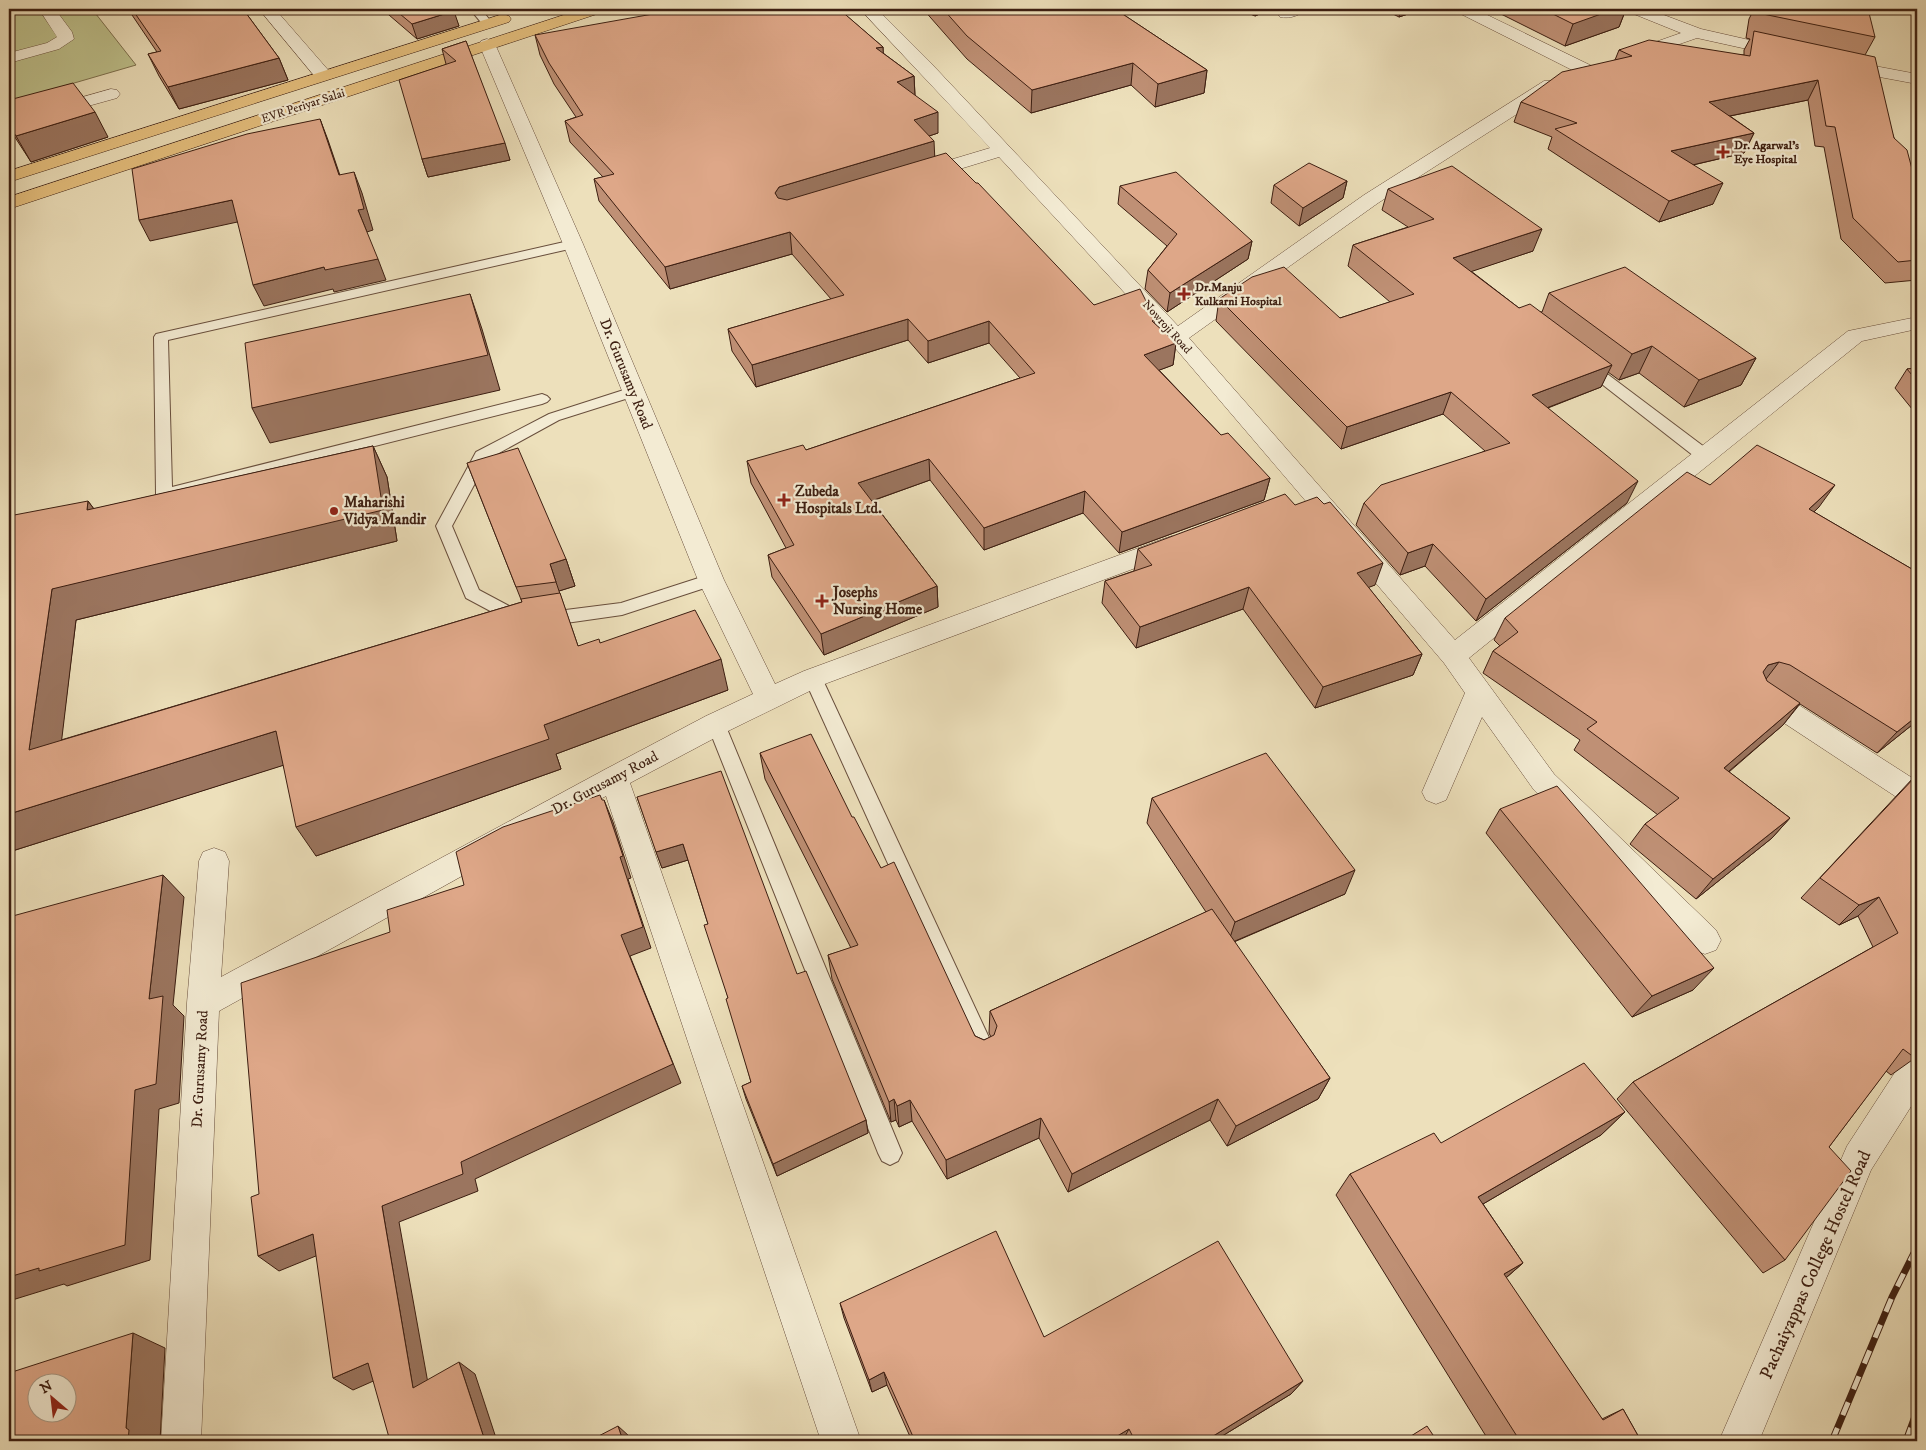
<svg xmlns="http://www.w3.org/2000/svg" width="1926" height="1450" viewBox="0 0 1926 1450" font-family="'IM FELL DW Pica',serif">
<style>
.green{fill:#bec18c;stroke:#7d704e}
.lines{fill:none;stroke-linecap:round;stroke-linejoin:round}
.service-casing{stroke:#684e3c;stroke-width:2}
.minor-casing{stroke:#684e3c;stroke-width:1}
.primary-casing{stroke:#3c1e11;stroke-width:1}
.service{fill:#f3ebd3;fill-rule:evenodd}
.minor{fill:#f3ebd3;fill-rule:evenodd}
.primary{fill:#e6c07e;fill-rule:evenodd}
.rail-casing{stroke:#3c1e11;stroke-width:7}
.rail{stroke:#f3ebd3;stroke-width:5;stroke-dasharray:14;stroke-linecap:butt}
.wall{fill:#bf9075;stroke:#3c1e11}
.shaded-wall{fill:#9b755f;stroke:#3c1e11}
.building{fill:#dea788;stroke:#3c1e11;fill-rule:evenodd}
.poi-dot{fill:#8f2418;stroke:#f3ebd3;stroke-width:2}
.labels{text-anchor:middle;dominant-baseline:central;stroke-width:4.5;stroke-linejoin:round;paint-order:stroke}
.far-street-label{font-size:12px;fill:#3c1e11;stroke:#f3ebd3}
.far-poi-label{font-size:12px;font-weight:bold;fill:#3c1e11;stroke:#f3ebd3;text-anchor:start}
.street-label{font-size:15px;fill:#3c1e11;stroke:#f3ebd3}
.poi-label{font-size:15px;font-weight:bold;fill:#3c1e11;stroke:#f3ebd3;text-anchor:start}
.near-street-label{font-size:18px;fill:#3c1e11;stroke:#f3ebd3}
</style>
<rect width="100%" height="100%" fill="#ede0bb"/>
<filter id="stains"><feTurbulence type="fractalNoise" baseFrequency=".004" numOctaves="4"/><feColorMatrix values="0 0 0 0 .2 0 0 0 0 .09 0 0 0 0 .02 0 0 0 .5 -.17"/></filter>
<radialGradient id="worn" r=".72"><stop offset=".6" stop-color="#630" stop-opacity="0"/><stop offset="1" stop-color="#630" stop-opacity=".3"/></radialGradient>
<path class="green" d="M9 9H92L136 65 9 102Z"/>
<g class="lines">
<g class="service-casing">
<g id="service">
<path d="M470 9H481L493 24 492 26H484Z"/>
<path d="M573 240 580 244 578 247 168 340 172 487 542 394 547 396 550 399 547 402 542 404 164 499 158 498 156 494 154 337 156 334Z"/>
<path d="M1585 359 1590 361 1711 452 1713 456 1711 460 1705 461 1699 460 1580 367 1578 364 1580 361Z"/>
<path d="M633 387 638 389 641 392 638 395 559 420 488 459 452 526 479 590 526 615 621 603 711 574 717 576 720 580 717 584 622 615 524 629 466 598 436 526 476 452 549 414Z"/>
<path d="M813 671 819 673 822 678 991 1042 994 1049 991 1056 983 1060 975 1056 804 678 807 673Z"/>
<path d="M716 717 723 719 725 724 902 1153 898 1161 890 1165 882 1161 878 1153 707 724 709 719Z"/>
</g>
</g>
<g class="minor-casing">
<g id="minor">
<path d="M39 9H55L72 32 74 39 59 49 9 63V53L47 43 57 37Z"/>
<path d="M259 9H275L329 71 331 75 329 79H317Z"/>
<path d="M860 9H877L929 61 1178 326 1364 195 1544 81H1556L1558 85 1556 89 1378 203 1189 338 1455 640 1848 331 1917 317V329L1862 341 1469 658 1554 774 1716 930 1721 940 1716 950 1705 954 1694 950 1534 790 1482 717 1446 800 1436 804 1426 800 1422 792 1465 693 1444 663 1170 342 999 157 927 179 920 181 913 179 911 175 913 171 990 148Z"/>
<path d="M1285 9H1305C1300 16 1289 19 1280 17L1278 14Z"/>
<path d="M1455 9H1475L1594 67 1596 71 1594 75H1582L1457 12Z"/>
<path d="M1627 9H1648L1701 29 1789 49 1791 52 1789 55 1783 57 1697 38 1639 58H1627L1625 55 1627 52 1681 33 1629 12Z"/>
<path d="M487 39 493 41 495 44 583 244 724 580 775 684 804 671 1163 539 1172 536 1181 539 1184 545 1181 551 822 685 726 732 630 783 861 1441H821L606 796 219 1011 201 1441H161L187 1003 199 861 203 852 214 848 225 852 229 861 221 977 604 770 706 716 753 694 698 580 563 244 479 44 481 41Z"/>
<path d="M1843 60 1917 74V84L1837 69 1835 65 1837 61Z"/>
<path d="M111 89 117 90 120 94 117 98 9 128V118Z"/>
<path d="M1762 685 1772 688 1917 781V808L1907 804 1752 702 1748 695 1752 688Z"/>
<path d="M1917 1052V1097L1871 1170 1759 1441H1719L1847 1146 1905 1057Z"/>
</g>
</g>
<g class="primary-casing">
<g id="primary">
<path d="M582 9H605L603 12 9 209V197Z"/>
<path d="M503 14 509 16 511 19 509 22 9 182V171Z"/>
</g>
</g>
<use href="#service" class="service"/>
<use href="#minor" class="minor"/>
<use href="#primary" class="primary"/>
<g class="rail-casing">
<g id="rail">
<path d="M1832 1441 1892 1297 1917 1247"/>
<path d="M1906 1441 1917 1411"/>
</g>
</g>
<use href="#rail" class="rail"/>
</g>
<g class="wall">
<path d="M118 9H243L279 58 288 80 179 109 159 76 148 54 157 52 130 12 122 14Z"/>
<path d="M382 9H452L459 26 417 39Z"/>
<path d="M841 9V11L883 47V53L914 76 915 95 938 133 929 136 935 157 1094 305 1155 319 1154 323 1176 343 1173 365 1159 370 1221 435 1270 478 1264 500 1119 553 1083 513 984 550 930 480 872 501 937 586 938 607 824 655 772 577 768 555 786 548 751 483 747 461 806 450 1020 378 989 343 928 363 908 340 756 387 732 351 728 329 831 299 792 254 670 289 599 201 594 179 603 177 570 142 565 121 576 117 554 84 540 55 535 35Z"/>
<path d="M923 9H1115L1207 70 1204 93 1155 107 1131 85 1031 113 967 59Z"/>
<path d="M1238 9H1271L1255 16Z"/>
<path d="M1383 9H1423L1399 17Z"/>
<path d="M1491 9H1626L1619 27 1565 46Z"/>
<path d="M1754 9H1846L1875 37 1865 55 1894 138 1917 188V280L1885 283 1841 239 1824 147 1815 146 1808 100 1730 116 1754 133 1744 153 1693 165 1713 204 1659 222 1548 149 1552 137 1514 122 1521 102 1615 60 1619 50 1744 55V50L1750 39 1746 38 1749 19Z"/>
<path d="M466 41 510 160 428 177 422 159 446 64 442 49Z"/>
<path d="M9 100 108 137 31 162 9 128Z"/>
<path d="M1347 181 1343 198 1299 226 1271 203 1274 185Z"/>
<path d="M1120 186 1252 241 1248 259 1167 312 1145 289 1148 270 1167 246 1118 204Z"/>
<path d="M1388 189 1533 251 1471 271 1519 308 1542 312 1549 293 1756 358 1741 385 1684 407 1639 373 1619 380 1608 372 1601 387 1548 408 1627 503 1476 621 1425 566 1400 575 1356 525 1364 503 1485 451 1443 414 1341 449 1216 321 1219 299 1340 318 1390 302 1348 266 1353 245 1408 227 1382 210Z"/>
<path d="M1917 368V415L1895 388 1907 369Z"/>
<path d="M373 446 387 477 397 541 76 620 61 740 522 602 467 463 566 559 575 586 559 591 578 646 600 643 728 690 556 754 561 769 316 856 283 765 9 852 88 501 94 509Z"/>
<path d="M1710 485 1819 507 1814 512 1917 572V721L1877 753 1800 704 1783 725 1729 772 1790 818 1772 838 1696 899 1630 844 1645 824 1658 815 1574 750 1580 740 1483 673 1493 651 1500 646 1494 640 1505 618Z"/>
<path d="M1295 505 1375 585 1368 587 1422 654 1413 675 1315 708 1243 609 1136 648 1102 603 1105 581 1134 571 1138 549Z"/>
<path d="M760 753 852 817 975 1036 984 1040 991 1037 989 1033 990 1011 1206 912 1147 823 1152 798 1345 894 1234 942 1330 1078 1318 1099 1227 1146 1210 1120 1068 1192 1039 1138 947 1179 912 1121 899 1127 896 1120 891 1122 832 979 828 955 851 948 765 779Z"/>
<path d="M1917 773V1054L1915 1058 1891 1075 1886 1071 1829 1147 1785 1260 1763 1273 1617 1099 1633 1082 1873 947 1858 916 1839 925 1801 898 1914 777Z"/>
<path d="M637 797 797 974 866 1120 868 1133 777 1176 746 1099 742 1086 751 1082 708 924 688 860 662 868Z"/>
<path d="M1500 809 1693 990 1632 1017 1486 833Z"/>
<path d="M1625 1112 1601 1135 1483 1204 1523 1263 1506 1278 1602 1419 1623 1409 1641 1441H1489L1336 1195 1350 1174Z"/>
<path d="M840 1303 1044 1337 1303 1381 1291 1394 1214 1441H1124L1123 1440 1121 1441H912L887 1385 872 1392 844 1318Z"/>
</g>
<g class="shaded-wall">
<path d="M119 9H128L130 12 122 14Z"/>
<path d="M1256 9H1271L1255 16Z"/>
<path d="M1401 9H1423L1399 17Z"/>
<path d="M1605 9H1626L1619 27 1565 46 1573 24Z"/>
<path d="M454 11 459 26 417 39 412 24Z"/>
<path d="M883 47 884 67 876 48Z"/>
<path d="M279 58 288 80 179 109 168 87Z"/>
<path d="M1133 63 1131 85 1031 113 1032 90Z"/>
<path d="M1207 70 1204 93 1155 107 1158 84Z"/>
<path d="M914 76 915 97 897 82Z"/>
<path d="M1818 80 1808 100 1700 122 1709 102Z"/>
<path d="M95 112 108 137 31 162 16 136Z"/>
<path d="M938 112V133L914 141V120Z"/>
<path d="M320 119 328 140 347 196 339 175Z"/>
<path d="M1754 133 1744 153 1662 172 1671 151Z"/>
<path d="M934 141 935 162 781 208 775 193 779 187Z"/>
<path d="M505 143 510 160 428 177 422 159Z"/>
<path d="M354 172 362 193 373 230 367 232 358 210Z"/>
<path d="M1347 181 1343 198 1299 226 1303 208Z"/>
<path d="M1723 183 1713 204 1659 222 1669 201Z"/>
<path d="M232 200 242 221 150 241 139 220Z"/>
<path d="M1542 229 1533 251 1446 280 1453 258Z"/>
<path d="M790 232 792 254 670 289 665 267Z"/>
<path d="M1252 241 1248 259 1167 312 1170 293Z"/>
<path d="M378 259 386 280 334 292 333 289 264 306 253 285 324 267Z"/>
<path d="M470 294 482 329 500 390 270 443 252 408Z"/>
<path d="M908 319V340L756 387 752 365Z"/>
<path d="M989 321V343L928 363V341Z"/>
<path d="M1176 343 1173 365 1141 377 1144 355Z"/>
<path d="M1652 346 1639 373 1619 380 1632 354Z"/>
<path d="M1756 358 1741 385 1684 407 1699 380Z"/>
<path d="M1612 365 1601 387 1523 417 1532 395Z"/>
<path d="M1451 392 1443 414 1341 449 1347 427Z"/>
<path d="M373 446 387 477 397 541 76 620 57 779 29 750 52 589Z"/>
<path d="M929 459 930 480 860 505 858 483Z"/>
<path d="M1270 478 1264 500 1119 553 1122 532Z"/>
<path d="M1638 481 1627 503 1476 621 1486 599Z"/>
<path d="M1835 485 1819 507 1794 531 1809 509Z"/>
<path d="M1085 491 1083 513 984 550V528Z"/>
<path d="M88 501 111 532 87 510Z"/>
<path d="M1433 544 1425 566 1400 575 1408 553Z"/>
<path d="M566 559 575 586 559 591 550 564Z"/>
<path d="M1383 563 1375 585 1349 595 1357 573Z"/>
<path d="M937 586 938 607 824 655 821 634Z"/>
<path d="M1249 587 1243 609 1136 648 1140 627Z"/>
<path d="M1422 654 1413 675 1315 708 1323 687Z"/>
<path d="M721 659 728 690 556 754 561 769 316 856 296 827 544 725Z"/>
<path d="M1779 662 1763 683 1751 686 1768 665Z"/>
<path d="M1800 703 1783 725 1708 789 1724 768Z"/>
<path d="M1917 716V721L1877 753 1897 732Z"/>
<path d="M276 731 297 761 9 852V814Z"/>
<path d="M604 800 613 822 631 878 628 879 651 948 630 956 681 1083 475 1179 478 1191 399 1222 431 1400 413 1388 382 1206 461 1162 620 857Z"/>
<path d="M1790 818 1772 838 1696 899 1713 879Z"/>
<path d="M683 844 688 860 662 868 656 852Z"/>
<path d="M1355 870 1345 894 1228 944 1235 922Z"/>
<path d="M163 875 184 897 173 1005 184 1016 179 1103 159 1109 150 1260 67 1286 64 1284 9 1301V1277L135 1090 149 999Z"/>
<path d="M1879 897 1858 916 1839 925 1859 905Z"/>
<path d="M1714 968 1693 990 1632 1017 1652 996Z"/>
<path d="M1330 1078 1318 1099 1227 1146 1236 1126Z"/>
<path d="M894 1099 896 1120 891 1122 889 1102Z"/>
<path d="M1218 1099 1210 1120 1068 1192 1072 1174Z"/>
<path d="M910 1100 912 1121 899 1127 897 1106Z"/>
<path d="M1625 1112 1601 1135 1459 1218 1478 1197Z"/>
<path d="M1041 1118 1039 1138 947 1179 946 1160Z"/>
<path d="M866 1120 868 1133 777 1176 773 1164Z"/>
<path d="M313 1234 333 1249 279 1271 258 1256Z"/>
<path d="M1523 1263 1501 1282 1504 1274Z"/>
<path d="M133 1333 165 1348 160 1441H128L126 1428Z"/>
<path d="M459 1362 475 1374 497 1441H485Z"/>
<path d="M368 1363 387 1375 353 1390 333 1378Z"/>
<path d="M884 1372 887 1385 872 1392 869 1380Z"/>
<path d="M1303 1381 1291 1394 1214 1441H1205Z"/>
<path d="M618 1426 629 1436 631 1441H623Z"/>
<path d="M1129 1429 1123 1440 1121 1441H1109Z"/>
</g>
<g class="building">
<path d="M132 9H243L279 58 168 87 148 54 161 51Z"/>
<path d="M394 9H452L454 11 412 24Z"/>
<path d="M681 9H839L883 47 876 48 914 76 897 82 938 112 914 120 934 141 779 187 775 193 778 198 787 200 946 153 976 183H978L1094 305 1140 289 1155 319 1152 321 1176 343 1144 355 1221 435 1228 433 1270 478 1122 532 1085 491 984 528 929 459 858 483 937 586 821 634 768 555 794 545 747 461 803 445 806 450 1035 373 989 321 928 341 908 319 752 365 728 329 844 295 790 232 665 267 594 179 614 174 565 121 583 115 549 63 535 35Z"/>
<path d="M943 9H1115L1207 70 1158 84 1133 63 1032 90 967 36Z"/>
<path d="M1543 9H1615L1573 24Z"/>
<path d="M1758 9H1846L1869 13 1875 37 1758 13Z"/>
<path d="M1754 31 1875 57 1894 138 1907 150 1917 188V260L1898 262 1853 218 1835 127 1826 126 1818 80 1709 102 1754 133 1671 151 1723 183 1669 201 1555 129 1577 123 1521 102 1562 72 1632 56 1619 50 1649 40 1750 56Z"/>
<path d="M466 41 505 143 422 159 399 80 456 61 442 49Z"/>
<path d="M73 83 95 112 16 136 9 125V100Z"/>
<path d="M320 119 339 175 354 172 364 209 358 210 378 259 325 270 324 267 253 285 232 200 139 220 132 169 247 134Z"/>
<path d="M1309 163 1347 181 1303 208 1274 185Z"/>
<path d="M1452 166 1542 229 1453 258 1519 308 1530 304 1612 365 1532 395 1638 481 1486 599 1433 544 1408 553 1364 503 1381 485 1510 443 1451 392 1347 427 1219 299 1252 277 1284 267 1340 318 1414 294 1353 245 1434 219 1388 189Z"/>
<path d="M1176 172 1252 241 1170 293 1148 270 1177 234 1120 186Z"/>
<path d="M1625 267 1756 358 1699 380 1652 346 1632 354 1549 293Z"/>
<path d="M470 294 488 355 252 408 245 343Z"/>
<path d="M1917 368V381L1907 369Z"/>
<path d="M1757 445 1835 485 1809 509 1917 572V716L1897 732 1790 665 1779 662 1768 665 1763 672 1767 681 1800 703 1724 768 1790 818 1713 879 1645 824 1679 798 1587 729 1597 722 1493 651 1518 632 1505 618 1687 472 1710 485Z"/>
<path d="M373 446 383 510 52 589 29 750 522 602 521 599 560 593 578 646 599 639 600 643 695 610 721 659 544 725 549 739 296 827 276 731 9 814V516L88 501 87 510Z"/>
<path d="M518 448 566 559 550 564 556 582 516 587 467 463Z"/>
<path d="M1285 494 1295 505 1317 497 1324 504 1330 502 1383 563 1357 573 1422 654 1323 687 1249 587 1140 627 1105 581 1152 565 1138 549Z"/>
<path d="M811 734 852 817H854L881 868 894 862 975 1036 984 1040 994 1035 997 1026 990 1011 1212 909 1330 1078 1236 1126 1218 1099 1072 1174 1041 1118 946 1160 910 1100 897 1106 894 1099 889 1102 828 955 858 945 760 753Z"/>
<path d="M1266 753 1355 870 1235 922 1152 798Z"/>
<path d="M721 771 797 974 806 971 866 1120 773 1164 742 1086 751 1082 726 999 728 998 704 925 708 924 683 844 656 852 637 797Z"/>
<path d="M1915 777 1917 779V1054L1915 1058 1903 1049 1829 1147 1851 1171 1785 1260 1633 1082 1898 933 1879 897 1859 905 1820 878Z"/>
<path d="M1557 786 1714 968 1652 996 1500 809Z"/>
<path d="M600 795 602 800H604L623 856 620 857 643 927 621 935 673 1064 461 1162 463 1174 382 1206 413 1388 459 1362 485 1441H390L368 1363 333 1378 313 1234 258 1256 251 1197 259 1194 241 983 390 932 387 910 464 885 456 852 503 827Z"/>
<path d="M163 875 149 999 163 996 156 1084 135 1090 125 1245 39 1271V1268L9 1277V917Z"/>
<path d="M1584 1063 1625 1112 1478 1197 1523 1263 1504 1274 1603 1420 1623 1409 1641 1441H1520L1350 1174 1434 1133 1441 1143Z"/>
<path d="M996 1231 1044 1337 1218 1241 1303 1381 1205 1441H1135L1129 1429 1109 1441H915L884 1372 869 1380 840 1303Z"/>
<path d="M133 1333 126 1428 129 1430 128 1441H9V1373ZM38 1382H68V1412H38Z"/>
<path d="M618 1426 623 1441H589Z"/>
<path d="M1427 1426 1437 1441H1403Z"/>
</g>
<g class="poi-dot">
<path d="M1720.5 144.5h5v5h5v5h-5v5h-5v-5h-5v-5h5z"/>
<path d="M1181.5 286.5h5v5h5v5h-5v5h-5v-5h-5v-5h5z"/>
<path d="M781.5 492.5h5v5h5v5h-5v5h-5v-5h-5v-5h5z"/>
<circle cx="334" cy="511" r="5"/>
<path d="M819.5 593.5h5v5h5v5h-5v5h-5v-5h-5v-5h5z"/>
</g>
<g class="labels">
<g class="far-street-label">
<text transform="translate(303 106) rotate(-18)">EVR Periyar Salai</text>
<text transform="translate(1167 327) rotate(48)">Nowroji Road</text>
</g>
<g class="far-poi-label">
<text x="1734" y="145">Dr. Agarwal's<tspan x="1734" dy="14">Eye Hospital</tspan></text>
<text x="1195" y="287">Dr.Manju<tspan x="1195" dy="14">Kulkarni Hospital</tspan></text>
</g>
<g class="street-label">
<text transform="translate(626 374) rotate(68)">Dr. Gurusamy Road</text>
<text transform="translate(605 783) rotate(-28)">Dr. Gurusamy Road</text>
<text transform="translate(200 1069) rotate(-87)">Dr. Gurusamy Road</text>
</g>
<g class="poi-label">
<text x="795" y="491">Zubeda<tspan x="795" dy="17">Hospitals Ltd.</tspan></text>
<text x="344" y="502">Maharishi<tspan x="344" dy="17">Vidya Mandir</tspan></text>
<text x="833" y="592">Josephs<tspan x="833" dy="17">Nursing Home</tspan></text>
</g>
<g class="near-street-label">
<text transform="translate(1816 1265) rotate(-66)">Pachaiyappas College Hostel Road</text>
</g>
</g>
<rect width="1926" height="1450" fill="none" stroke="#ede0bb" stroke-width="30"/>
<rect x="10" y="10" width="1906" height="1430" fill="none" stroke="#3c1e11" stroke-width="2.5"/>
<rect x="15" y="15" width="1896" height="1420" fill="none" stroke="#3c1e11"/>
<g transform="translate(52 1398) rotate(332)"><circle r="24" fill="#f3ebd3" stroke="#aa9985"/>
<path d="M0-4L9 19L0 12L-9 19Z" fill="#8f2418"/>
<text y="-8" font-size="14" font-weight="bold" text-anchor="middle" fill="#3c1e11">N</text>
</g>
<rect width="100%" height="100%" filter="url(#stains)"/>
<rect width="100%" height="100%" fill="url(#worn)"/>
</svg>
